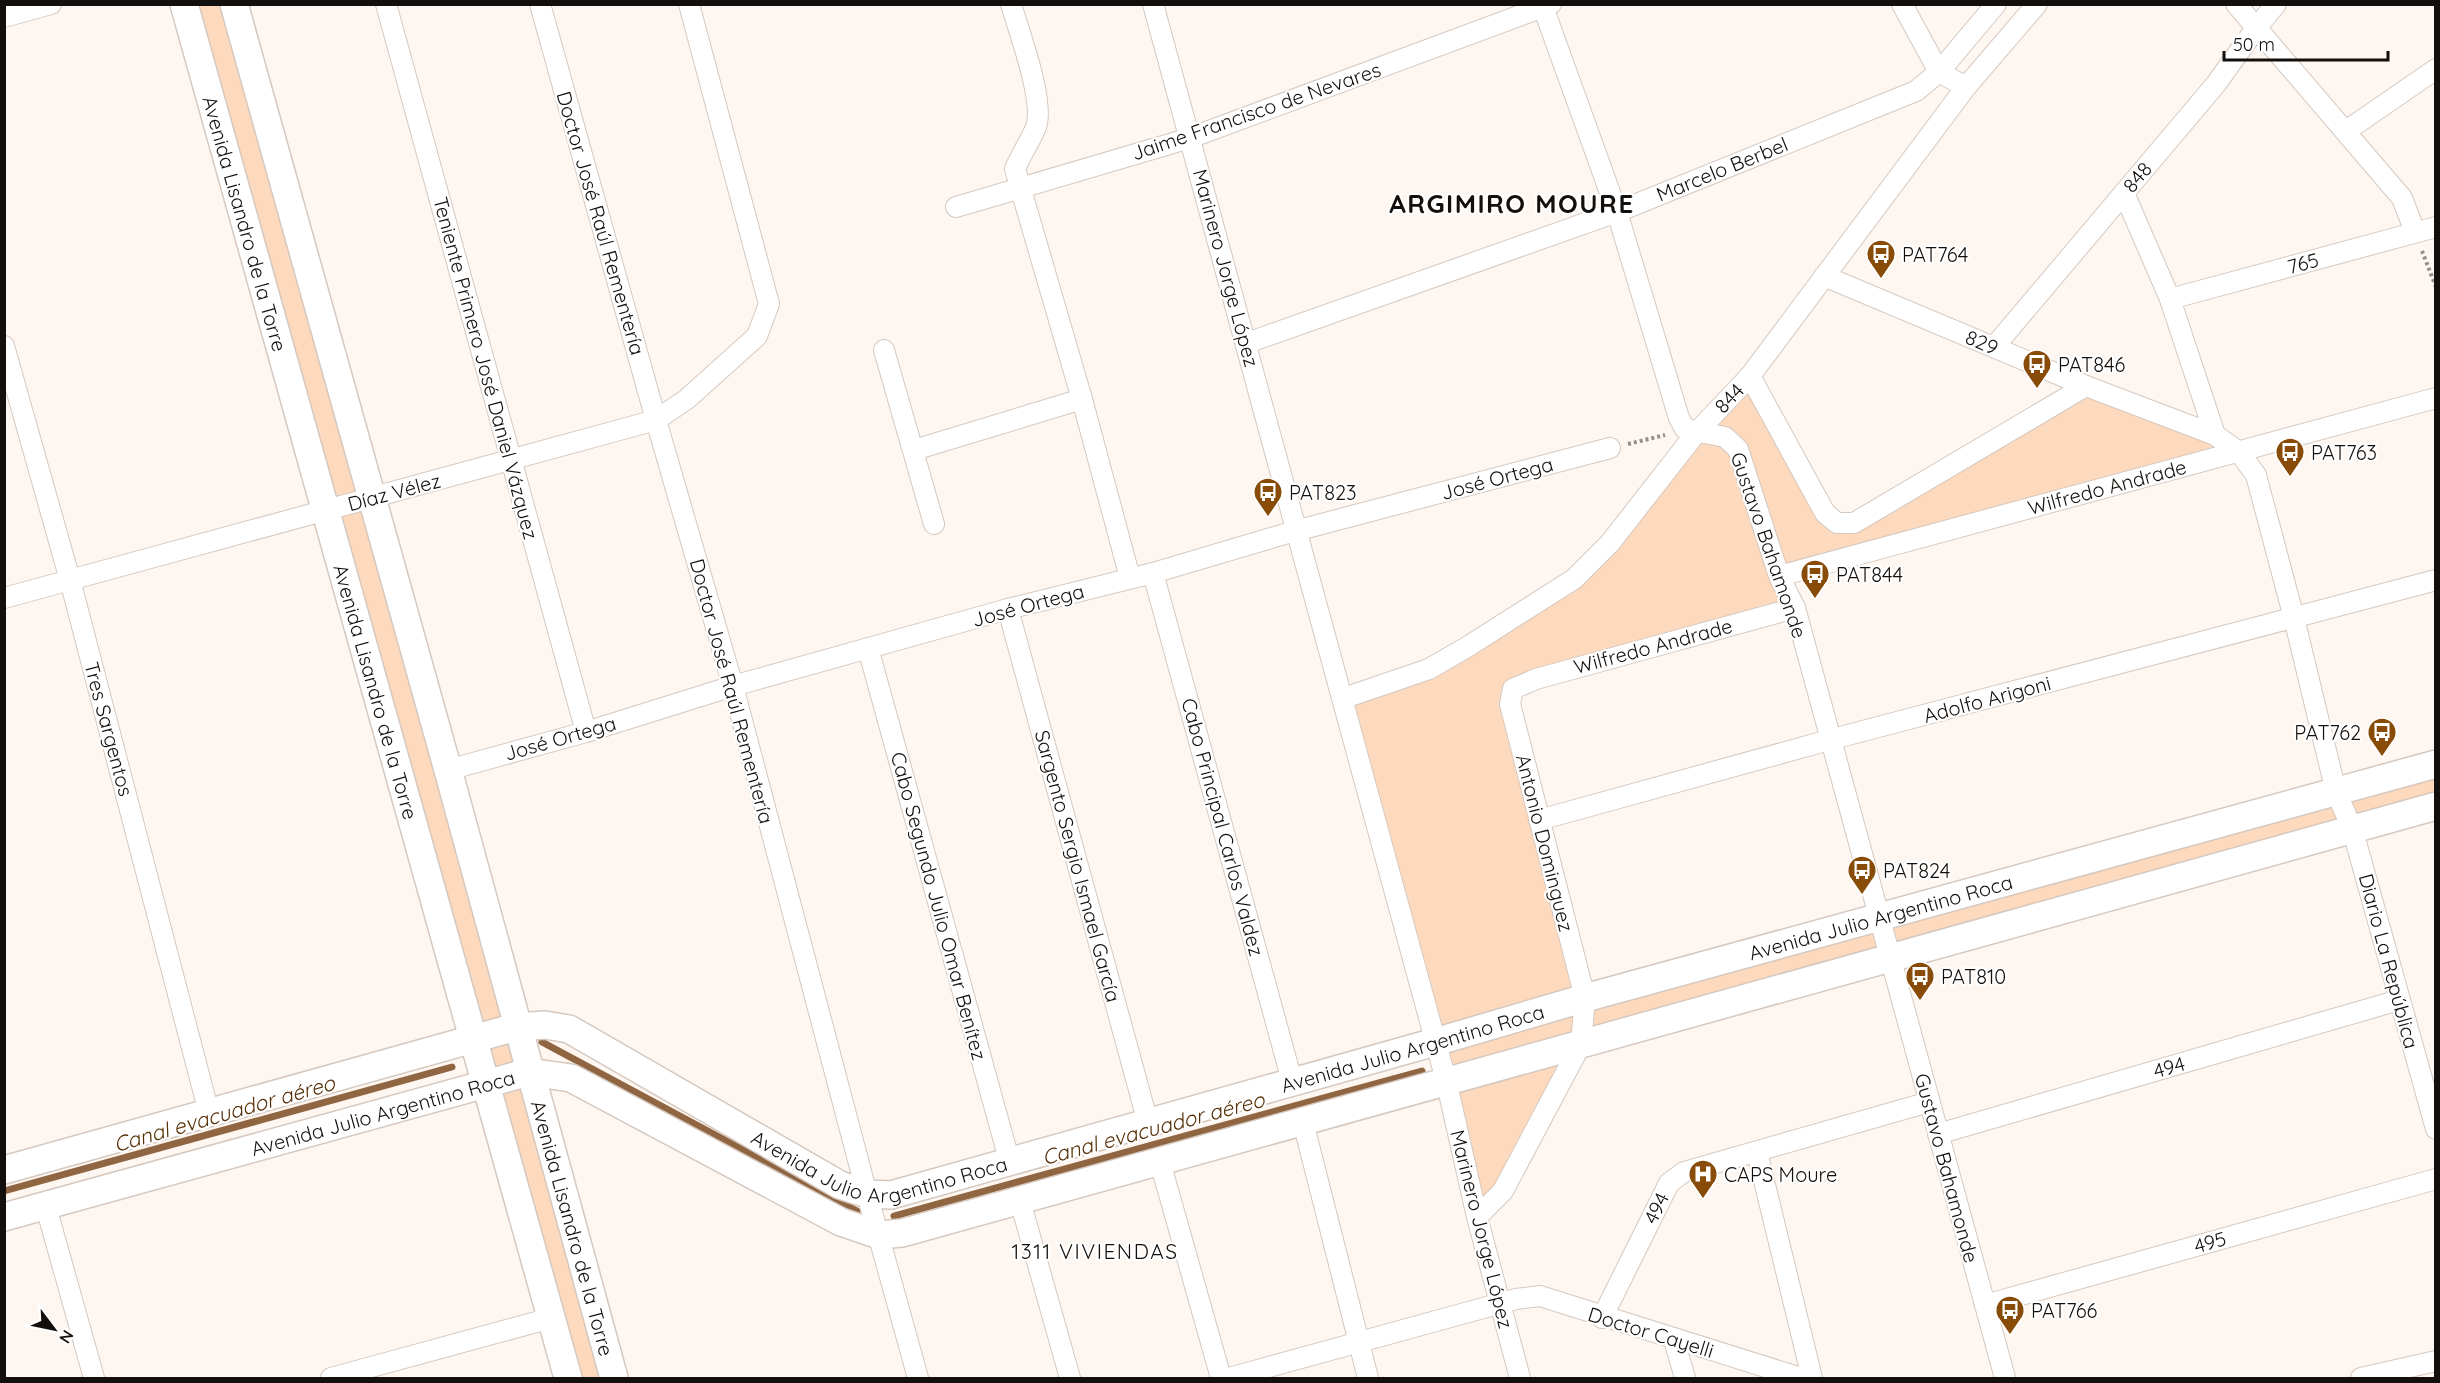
<svg xmlns="http://www.w3.org/2000/svg" width="2440" height="1383" viewBox="0 0 2440 1383" font-family="Quicksand,sans-serif">
<style>
.green{fill:#fdd9bd}
.lines{fill:none;stroke-linecap:round;stroke-linejoin:round}
.stream{stroke:#906542;stroke-width:7}
.street-casing{stroke:#d5c8bf;stroke-width:22}
.secondary-casing{stroke:#d5c8bf;stroke-width:30}
.path{stroke:#958f8a;stroke-width:4;stroke-dasharray:3 3;stroke-linecap:butt}
.street{stroke:#fff;stroke-width:20}
.secondary{stroke:#fff;stroke-width:27}
.labels{text-anchor:middle;dominant-baseline:central;stroke-width:4.5;stroke-linejoin:round;paint-order:stroke}
.street-label{font-size:20px;fill:#130f0c;stroke:#fff}
.poi-label{font-size:20px;fill:#130f0c;stroke:#fff;text-anchor:start}
.water-label{font-size:21px;font-style:italic;fill:#573007;stroke:#fff}
.neighbourhood-label{font-size:21px;letter-spacing:1.5px;fill:#130f0c;stroke:#fff}
.district-label{font-size:26px;font-weight:bold;letter-spacing:1.5px;fill:#130f0c;stroke:#fff}
</style>
<rect width="100%" height="100%" fill="#fef6f0"/>
<g class="green">
<path d="M184 5H234L614 1378H568Z"/>
<path d="M1750 376 1837 523 2086 386 2239 452 1780 576 1794 608 1514 689 1585 998 2435 764V806L1581 1044 1477 1217 1344 698 1429 669 1574 579Z"/>
</g>
<g class="lines">
<g class="stream">
<path d="M542 1042 857 1211"/>
<path d="M4 1191 452 1067"/>
<path d="M894 1216 1422 1071"/>
</g>
<g class="street-casing">
<g id="street">
<path d="M386 4 586 732"/>
<path d="M540 4 656 420 733 686 867 1194 918 1378"/>
<path d="M1011 4C1019 32 1045 101 1036 127 1031 140 1021 154 1015 169L1082 399 1130 578"/>
<path d="M1153 4 1446 1080 1477 1217 1520 1378"/>
<path d="M1542 4 1617 212 1679 418 1685 429 1725 437 1738 449 1779 576 1795 608 2005 1378"/>
<path d="M1902 4 1939 72 1966 87"/>
<path d="M2236 4 2402 198 2415 232"/>
<path d="M4 17 51 4"/>
<path d="M2346 131 2436 69"/>
<path d="M2124 193 2170 299 2215 435"/>
<path d="M956 207 1190 138 1551 4"/>
<path d="M1824 276 2086 386 2215 435 2239 452 2256 475 2294 618 2336 792 2352 828 2436 1129"/>
<path d="M2170 299 2436 227"/>
<path d="M1247 343 1617 212 1916 91 1939 72 1996 4"/>
<path d="M4 346 70 580 209 1113"/>
<path d="M1994 347 2216 84 2256 28 2276 4"/>
<path d="M884 350 934 524"/>
<path d="M1750 376 1825 513 1837 523H1854L2086 386"/>
<path d="M914 450 1082 399"/>
<path d="M1153 573 1292 1081"/>
<path d="M1779 576 2436 398"/>
<path d="M4 598 656 420 687 399 757 336 769 304 689 4"/>
<path d="M1008 609 1148 1123"/>
<path d="M868 648 1010 1163"/>
<path d="M1344 698 1429 669 1467 647 1574 579 1610 543 1696 433 1750 376 1966 87 2037 4"/>
<path d="M448 770 586 732 733 686 1008 609 1153 573 1295 531 1610 448"/>
<path d="M1539 820 1829 740 2436 580"/>
<path d="M1303 1122 1368 1378"/>
<path d="M1938 1134 2399 1000"/>
<path d="M1757 1152 1812 1378"/>
<path d="M1160 1162 1221 1378"/>
<path d="M1020 1201 1070 1378"/>
<path d="M46 1207 94 1378"/>
<path d="M1477 1217 1503 1191 1581 1044 1585 998 1510 704 1513 689 1536 679 1795 608"/>
<path d="M1985 1305 2436 1179"/>
<path d="M1602 1318 1669 1183 1684 1172 1929 1102"/>
<path d="M1674 1340 1685 1378"/>
<path d="M331 1378 551 1318"/>
<path d="M1229 1378 1516 1299 1540 1296 1801 1378"/>
<path d="M2361 1378 2436 1361"/>
</g>
</g>
<g class="secondary-casing">
<g id="secondary">
<path id="s1" d="M184 4 568 1378"/>
<path id="s2" d="M234 4 448 770 614 1378"/>
<path id="s3" d="M4 1170 516 1027 545 1025 569 1029 840 1185 867 1194 891 1195 1435 1042 1585 998 2436 764"/>
<path id="s4" d="M4 1217 529 1072 571 1078 841 1222 879 1235 902 1233 2436 806"/>
</g>
</g>
<g class="path">
<path d="M2422 251 2436 287"/>
<path d="M1628 444 1665 435"/>
</g>
<use href="#street" class="street"/>
<use href="#secondary" class="secondary"/>
</g>
<defs>
<g id="bus-pin" transform="scale(1.5)"><path d="M0 17L-7.5 6A9.5 9.5 0 1 1 7.5 6Z" fill="#884b08" stroke="#fff"/><path d="M-5-6H5V4H4V6H2V4H-2V6H-4V4H-5ZM-3.5-4V0h7V-4ZM-3.5 1.2v1.5H-2V1.2ZM2 1.2v1.5H3.5V1.2Z" fill="#fff"/></g>
<g id="hospital-pin" transform="scale(1.5)"><path d="M0 17L-7.5 6A9.5 9.5 0 1 1 7.5 6Z" fill="#884b08" stroke="#fff"/><path d="M-5-5h3v3.5h4V-5h3V5h-3V1.5h-4V5h-3Z" fill="#fff"/></g>
</defs>
<g fill-rule="evenodd">
<use href="#bus-pin" x="1881" y="254"/>
<use href="#bus-pin" x="2037" y="364"/>
<use href="#bus-pin" x="2290" y="452"/>
<use href="#bus-pin" x="1268" y="492"/>
<use href="#bus-pin" x="1815" y="574"/>
<use href="#bus-pin" x="2382" y="732"/>
<use href="#bus-pin" x="1862" y="870"/>
<use href="#bus-pin" x="1920" y="976"/>
<use href="#hospital-pin" x="1703" y="1174"/>
<use href="#bus-pin" x="2010" y="1310"/>
</g>
<g class="labels">
<g class="street-label">
<text transform="translate(1256 111) rotate(-19)">Jaime Francisco de Nevares</text>
<text transform="translate(1722 169) rotate(-22)">Marcelo Berbel</text>
<text transform="translate(2137 177) rotate(-50)">848</text>
<text stroke="none"><textPath href="#s1" startOffset="228">Avenida Lisandro de la Torre</textPath></text>
<text transform="translate(601 223) rotate(74)">Doctor José Raúl Rementería</text>
<text transform="translate(2303 263) rotate(-15)">765</text>
<text transform="translate(1226 268) rotate(75)">Marinero Jorge López</text>
<text transform="translate(1982 342) rotate(23)">829</text>
<text transform="translate(486 368) rotate(75)">Teniente Primero José Daniel Vázquez</text>
<text transform="translate(1729 398) rotate(-47)">844</text>
<text transform="translate(1497 478) rotate(-15)">José Ortega</text>
<text transform="translate(2107 487) rotate(-15)">Wilfredo Andrade</text>
<text transform="translate(394 492) rotate(-15)">Díaz Vélez</text>
<text transform="translate(1769 545) rotate(71)">Gustavo Bahamonde</text>
<text transform="translate(1028 605) rotate(-15)">José Ortega</text>
<text transform="translate(1653 646) rotate(-15)">Wilfredo Andrade</text>
<text stroke="none"><textPath href="#s1" startOffset="714">Avenida Lisandro de la Torre</textPath></text>
<text transform="translate(732 691) rotate(75)">Doctor José Raúl Rementería</text>
<text transform="translate(1987 699) rotate(-15)">Adolfo Arigoni</text>
<text transform="translate(109 729) rotate(75)">Tres Sargentos</text>
<text transform="translate(560 738) rotate(-16)">José Ortega</text>
<text transform="translate(1223 827) rotate(75)">Cabo Principal Carlos Valdez</text>
<text transform="translate(1545 843) rotate(76)">Antonio Dominguez</text>
<text transform="translate(1078 866) rotate(75)">Sargento Sergio Ismael García</text>
<text transform="translate(939 906) rotate(75)">Cabo Segundo Julio Omar Benítez</text>
<text stroke="none"><textPath href="#s3" startOffset="1978">Avenida Julio Argentino Roca</textPath></text>
<text transform="translate(2389 961) rotate(75)">Diario La República</text>
<text stroke="none"><textPath href="#s3" startOffset="1492">Avenida Julio Argentino Roca</textPath></text>
<text transform="translate(2169 1067) rotate(-16)">494</text>
<text stroke="none"><textPath href="#s4" startOffset="393">Avenida Julio Argentino Roca</textPath></text>
<text stroke="none"><textPath href="#s3" startOffset="934">Avenida Julio Argentino Roca</textPath></text>
<text transform="translate(1947 1168) rotate(75)">Gustavo Bahamonde</text>
<text transform="translate(1656 1208) rotate(-64)">494</text>
<text stroke="none"><textPath href="#s2" startOffset="1270">Avenida Lisandro de la Torre</textPath></text>
<text transform="translate(1482 1229) rotate(76)">Marinero Jorge López</text>
<text transform="translate(2210 1242) rotate(-16)">495</text>
<text transform="translate(1651 1332) rotate(17)">Doctor Cayelli</text>
</g>
<g class="poi-label">
<text x="1902" y="254">PAT764</text>
<text x="2058" y="364">PAT846</text>
<text x="2311" y="452">PAT763</text>
<text x="1289" y="492">PAT823</text>
<text x="1836" y="574">PAT844</text>
<text x="2361" y="732" text-anchor="end">PAT762</text>
<text x="1883" y="870">PAT824</text>
<text x="1941" y="976">PAT810</text>
<text x="1724" y="1174">CAPS Moure</text>
<text x="2031" y="1310">PAT766</text>
</g>
<g class="water-label">
<text transform="translate(224 1113) rotate(-16)">Canal evacuador aéreo</text>
<text transform="translate(1153 1128) rotate(-15)">Canal evacuador aéreo</text>
</g>
<g class="neighbourhood-label">
<text x="1095" y="1251">1311 VIVIENDAS</text>
</g>
<g class="district-label">
<text x="1512" y="203">ARGIMIRO MOURE</text>
</g>
</g>
<rect width="2440" height="1383" fill="none" stroke="#130f0c" stroke-width="12"/>
<g transform="translate(54 1329) rotate(122)" stroke="#ffffff" stroke-width="4.5" paint-order="stroke">
<path d="M0-4.5L10 22L0 15L-10 22Z" fill="#130f0c"/>
<text y="-9" font-size="16" font-weight="bold" text-anchor="middle" fill="#130f0c">N</text>
</g>
<path d="M2224 51v9h164v-9" fill="none" stroke="#130f0c" stroke-width="3"/>
<text x="2233" y="51" font-size="18" fill="#130f0c" stroke="#ffffff" stroke-width="4.5" paint-order="stroke">50 m</text>
</svg>
